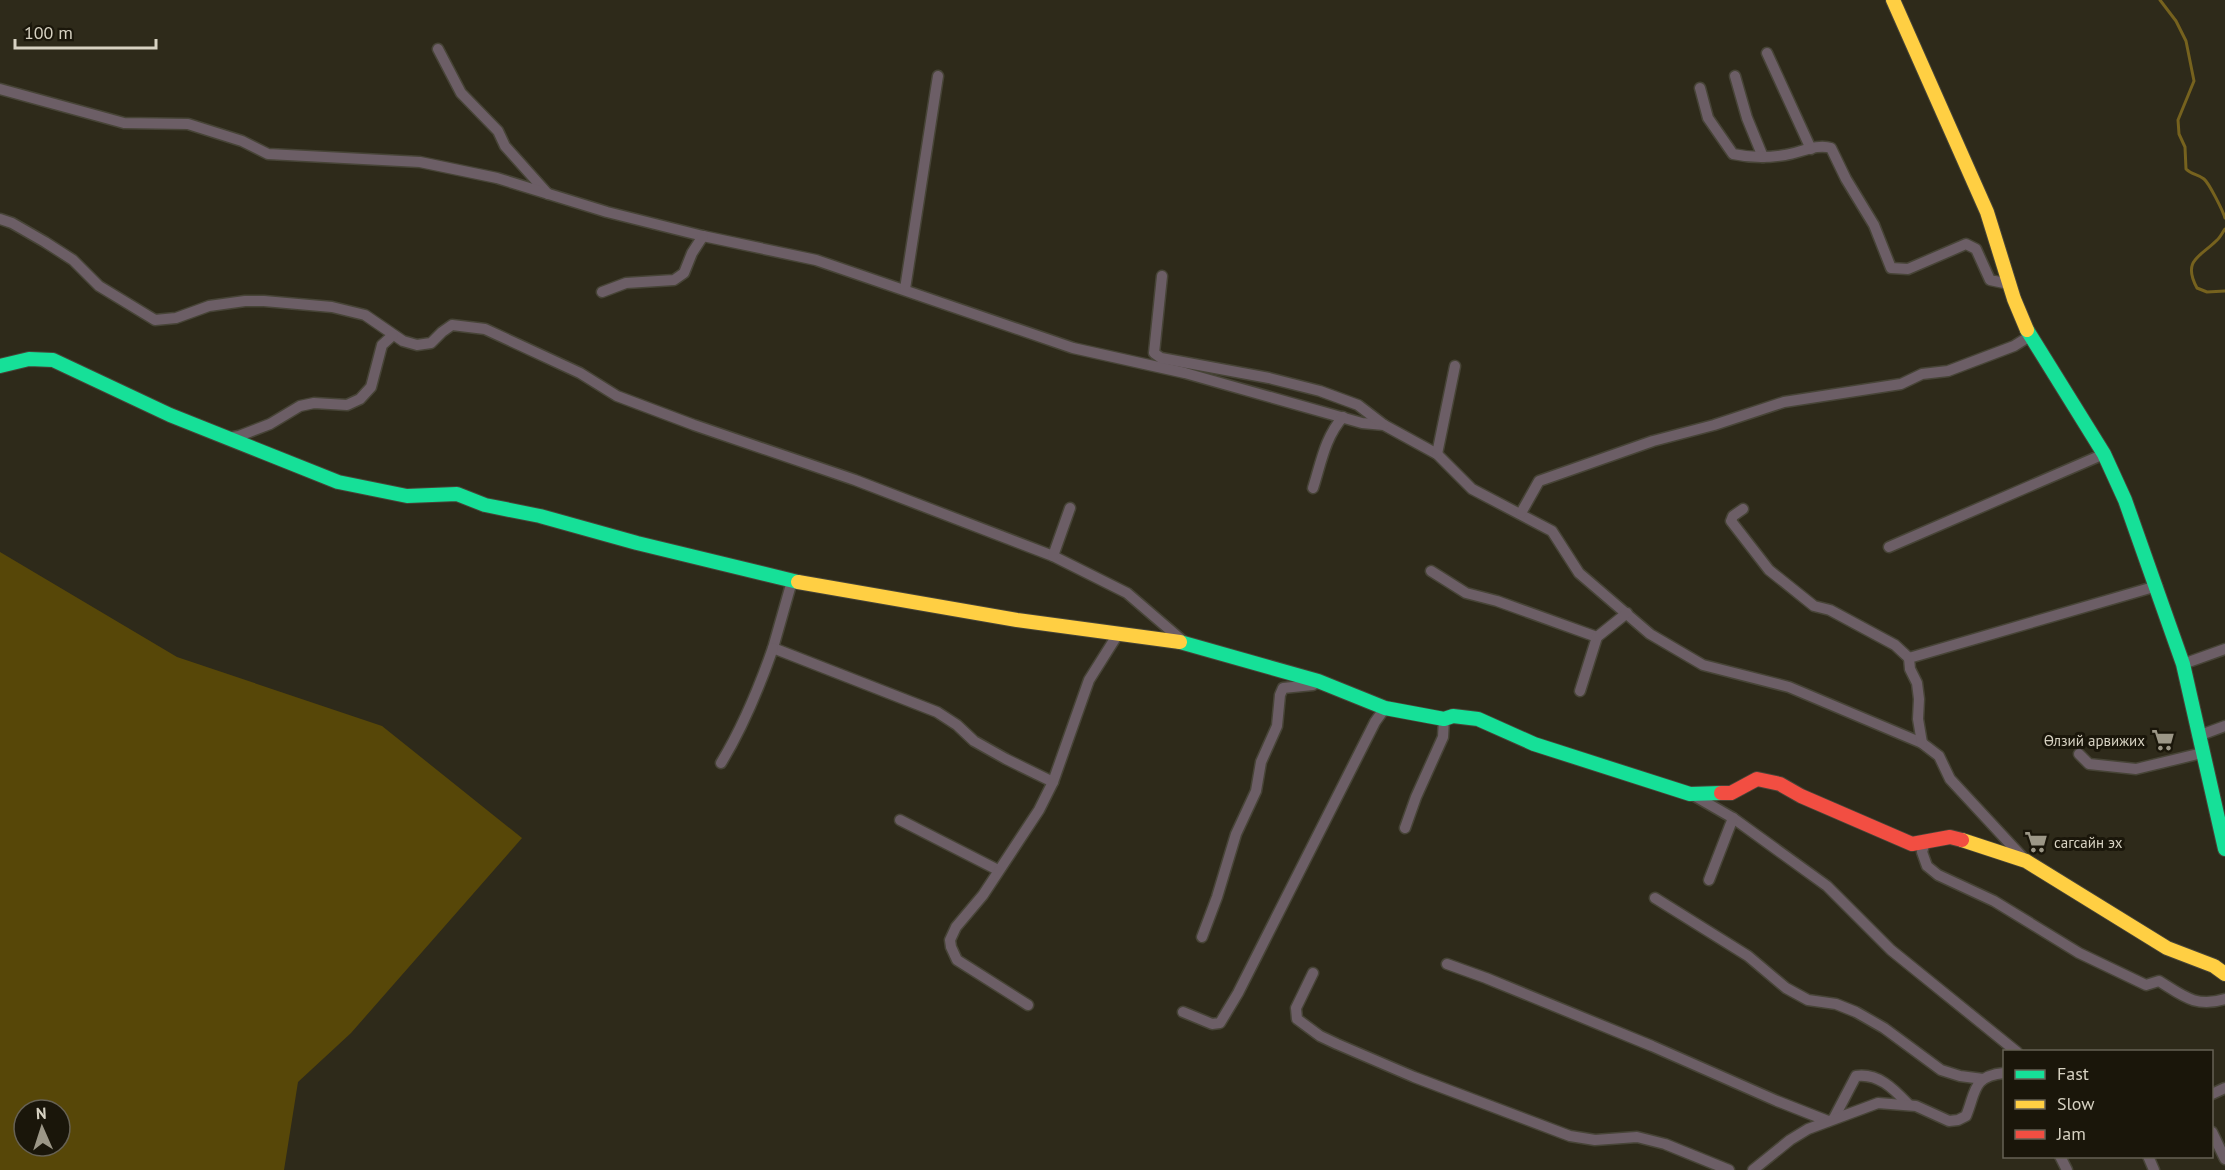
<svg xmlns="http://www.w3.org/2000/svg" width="2225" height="1170" viewBox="0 0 2225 1170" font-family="'PT Sans',sans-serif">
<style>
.green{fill:#574708;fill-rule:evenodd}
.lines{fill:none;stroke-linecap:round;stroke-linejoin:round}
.stream{stroke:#76621e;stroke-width:3}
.street-casing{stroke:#474437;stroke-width:13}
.fast-casing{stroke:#474437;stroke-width:16}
.slow-casing{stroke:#474437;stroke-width:16}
.jam-casing{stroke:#474437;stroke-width:16}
.street{stroke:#6c5e66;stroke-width:10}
.fast{stroke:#16e098;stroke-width:14}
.slow{stroke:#ffcf43;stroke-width:14}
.jam{stroke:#f24e42;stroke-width:14}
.labels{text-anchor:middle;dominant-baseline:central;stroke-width:6;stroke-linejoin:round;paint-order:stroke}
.poi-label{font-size:15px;fill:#d7d2c2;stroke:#1a160a;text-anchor:end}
</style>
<rect width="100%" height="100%" fill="#2e2a1a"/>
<path class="green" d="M0 552 177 657 382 726 522 838 351 1033 298 1082 284 1170H0ZM24 1110H60V1146H24Z"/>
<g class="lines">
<g class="stream">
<path d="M2160 0 2176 21 2186 41 2194 81 2178 120 2179 134 2185 147 2186 169C2192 175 2198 174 2204 179 2209 183 2223 211 2225 218"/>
<path d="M2225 229C2222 233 2220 238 2216 241 2200 257 2182 260 2197 288L2207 292 2225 291"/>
</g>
<g class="street-casing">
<g id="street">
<path d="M438 49 461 93 498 131 505 146 548 194"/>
<path d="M1767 53 1811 149"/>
<path d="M1735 76 1747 118 1763 157"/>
<path d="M1700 88 1708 118 1733 154C1751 158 1767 158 1785 155 1800 153 1817 143 1831 148L1846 179 1874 225 1891 268 1908 269 1966 244 1976 249 1990 280 2009 284"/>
<path d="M0 89 124 123 188 124 242 141 268 154 420 162 497 178 607 212 703 236 816 260 1073 348 1185 373 1362 423 1384 425 1437 454 1472 489 1552 531 1579 573 1650 634 1703 665 1789 687 1922 743 1939 756 1950 779 2026 861"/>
<path d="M0 219 12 223 45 242 73 260 99 286 155 320 176 318 209 306 245 301H264L332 307 365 315 403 341 417 345 431 343 442 332 452 325 485 329 580 373 617 396 694 425 855 480 1053 556 1127 593 1184 642"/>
<path d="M1162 276 1154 353 1161 358 1269 378 1320 391 1358 405 1384 425"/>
<path d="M905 289 938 76"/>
<path d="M602 292 626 283 674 280 684 273 692 253 703 236"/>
<path d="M228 438 239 436 270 424 300 406 314 403 347 405 360 399 371 387 382 345 393 335"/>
<path d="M1437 454 1455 366"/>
<path d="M1313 488C1321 463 1325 437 1343 417"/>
<path d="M1743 509 1733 516 1731 521 1769 570 1814 606 1830 610 1895 645 1909 658"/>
<path d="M1521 513 1539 481 1653 441 1714 425 1784 402 1901 384 1922 374 1948 371 2014 346 2030 336"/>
<path d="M1889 547 2104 454"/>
<path d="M1053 556 1070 508"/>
<path d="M1431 571 1466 593 1497 601 1597 637"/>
<path d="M792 581 773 648 937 712 957 725 974 741 1006 759 1053 782"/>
<path d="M2183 664 2225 649"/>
<path d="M1580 691 1597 637 1627 613"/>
<path d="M2198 736 2225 726"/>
<path d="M1922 743 1918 719 1919 699 1917 683 1910 669 1909 658 2157 586"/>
<path d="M2079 754 2089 764 2136 769 2202 753"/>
<path d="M721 763C743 727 759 688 773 648"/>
<path d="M1693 795 1733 818 1827 886 1891 950 2017 1052"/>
<path d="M900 820 998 870"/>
<path d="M1405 828 1416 797 1443 737 1444 719"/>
<path d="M1925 842 1922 852 1927 866 1938 875 1994 901 2079 953 2146 985 2159 981C2183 996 2196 1008 2225 999"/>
<path d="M1709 880 1733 818"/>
<path d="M1655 898 1748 956 1786 988 1808 1000 1836 1004 1856 1012 1884 1028 1941 1070 1960 1076 1983 1079"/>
<path d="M1202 937 1217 897 1236 834 1256 791 1261 762 1277 726 1280 695 1283 688 1313 685 1317 681"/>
<path d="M1447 964 1486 978 1652 1046 1777 1101 1828 1121"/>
<path d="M1313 973 1296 1008 1297 1019 1320 1036 1337 1044 1414 1077 1570 1136 1595 1140 1637 1137 1665 1144 1729 1170"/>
<path d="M1028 1005 957 960 951 947 950 940 956 927 983 895 1039 810 1053 782 1089 680 1118 634"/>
<path d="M1183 1012 1212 1024 1220 1023 1238 993 1375 722 1385 708"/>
<path d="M2212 1094 2225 1088"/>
<path d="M1834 1118 1856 1076C1878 1073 1893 1088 1908 1104"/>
<path d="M2212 1132 2225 1159"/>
<path d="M2060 1156 2067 1170"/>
<path d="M2148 1156 2154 1170"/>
<path d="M1753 1170 1790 1140 1808 1129 1878 1103 1916 1106 1949 1121 1958 1120 1966 1116C1976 1092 1972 1076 2004 1073"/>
</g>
</g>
<g class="fast-casing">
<g id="fast">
<path d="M2027 330 2104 454 2125 500 2183 664 2225 849"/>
<path d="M0 366 29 359 53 360 170 415 338 482 407 496 457 494 485 505 540 516 637 543 798 582"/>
<path d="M1180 642 1318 681 1385 708 1444 719 1453 716 1478 719 1534 744 1690 794 1721 793"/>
</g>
</g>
<g class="slow-casing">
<g id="slow">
<path d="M1893 0 1987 212 2014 299 2027 330"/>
<path d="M798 582 1017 620 1180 642"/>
<path d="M1962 840 2026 861 2167 948 2214 966 2225 974"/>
</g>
</g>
<g class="jam-casing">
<path id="jam" d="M1721 793H1731L1757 779 1780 784 1801 796 1912 844 1950 837 1962 840"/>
</g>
<use href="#street" class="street"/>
<use href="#fast" class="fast"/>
<use href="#slow" class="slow"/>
<use href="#jam" class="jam"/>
</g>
<defs>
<g id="supermarket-bare" transform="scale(1.8)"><path d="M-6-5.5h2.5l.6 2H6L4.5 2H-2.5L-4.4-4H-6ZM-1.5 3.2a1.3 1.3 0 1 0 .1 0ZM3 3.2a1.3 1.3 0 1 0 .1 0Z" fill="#9c9787" stroke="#1a160a" stroke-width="2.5" paint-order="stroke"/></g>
</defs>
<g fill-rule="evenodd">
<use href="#supermarket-bare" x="2163" y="740"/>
<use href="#supermarket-bare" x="2036" y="842"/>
</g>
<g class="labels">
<g class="poi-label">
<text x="2145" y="740">Өлзий арвижих</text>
<text x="2054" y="842" text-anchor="start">сагсайн эх</text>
</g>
</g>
<rect x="2003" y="1050" width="210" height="108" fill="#1a160a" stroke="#666154" stroke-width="1.5"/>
<rect x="2015" y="1070" width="30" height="9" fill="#16e098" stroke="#666154" stroke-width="1.5"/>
<text x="2057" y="1080" font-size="18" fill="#d7d2c2">Fast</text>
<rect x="2015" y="1100" width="30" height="9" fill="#ffcf43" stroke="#666154" stroke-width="1.5"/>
<text x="2057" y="1110" font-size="18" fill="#d7d2c2">Slow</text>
<rect x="2015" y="1130" width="30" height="9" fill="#f24e42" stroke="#666154" stroke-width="1.5"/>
<text x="2057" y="1140" font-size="18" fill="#d7d2c2">Jam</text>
<g transform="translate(42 1128) rotate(357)"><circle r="28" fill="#1a160a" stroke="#666154" stroke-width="1.5"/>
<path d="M0-4.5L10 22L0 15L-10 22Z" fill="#9c9787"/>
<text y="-9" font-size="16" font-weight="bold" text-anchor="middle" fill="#d7d2c2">N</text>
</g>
<path d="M15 39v9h141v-9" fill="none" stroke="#d7d2c2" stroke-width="3"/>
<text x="24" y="39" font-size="18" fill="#d7d2c2" stroke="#1a160a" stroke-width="4.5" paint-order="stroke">100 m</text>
</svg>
